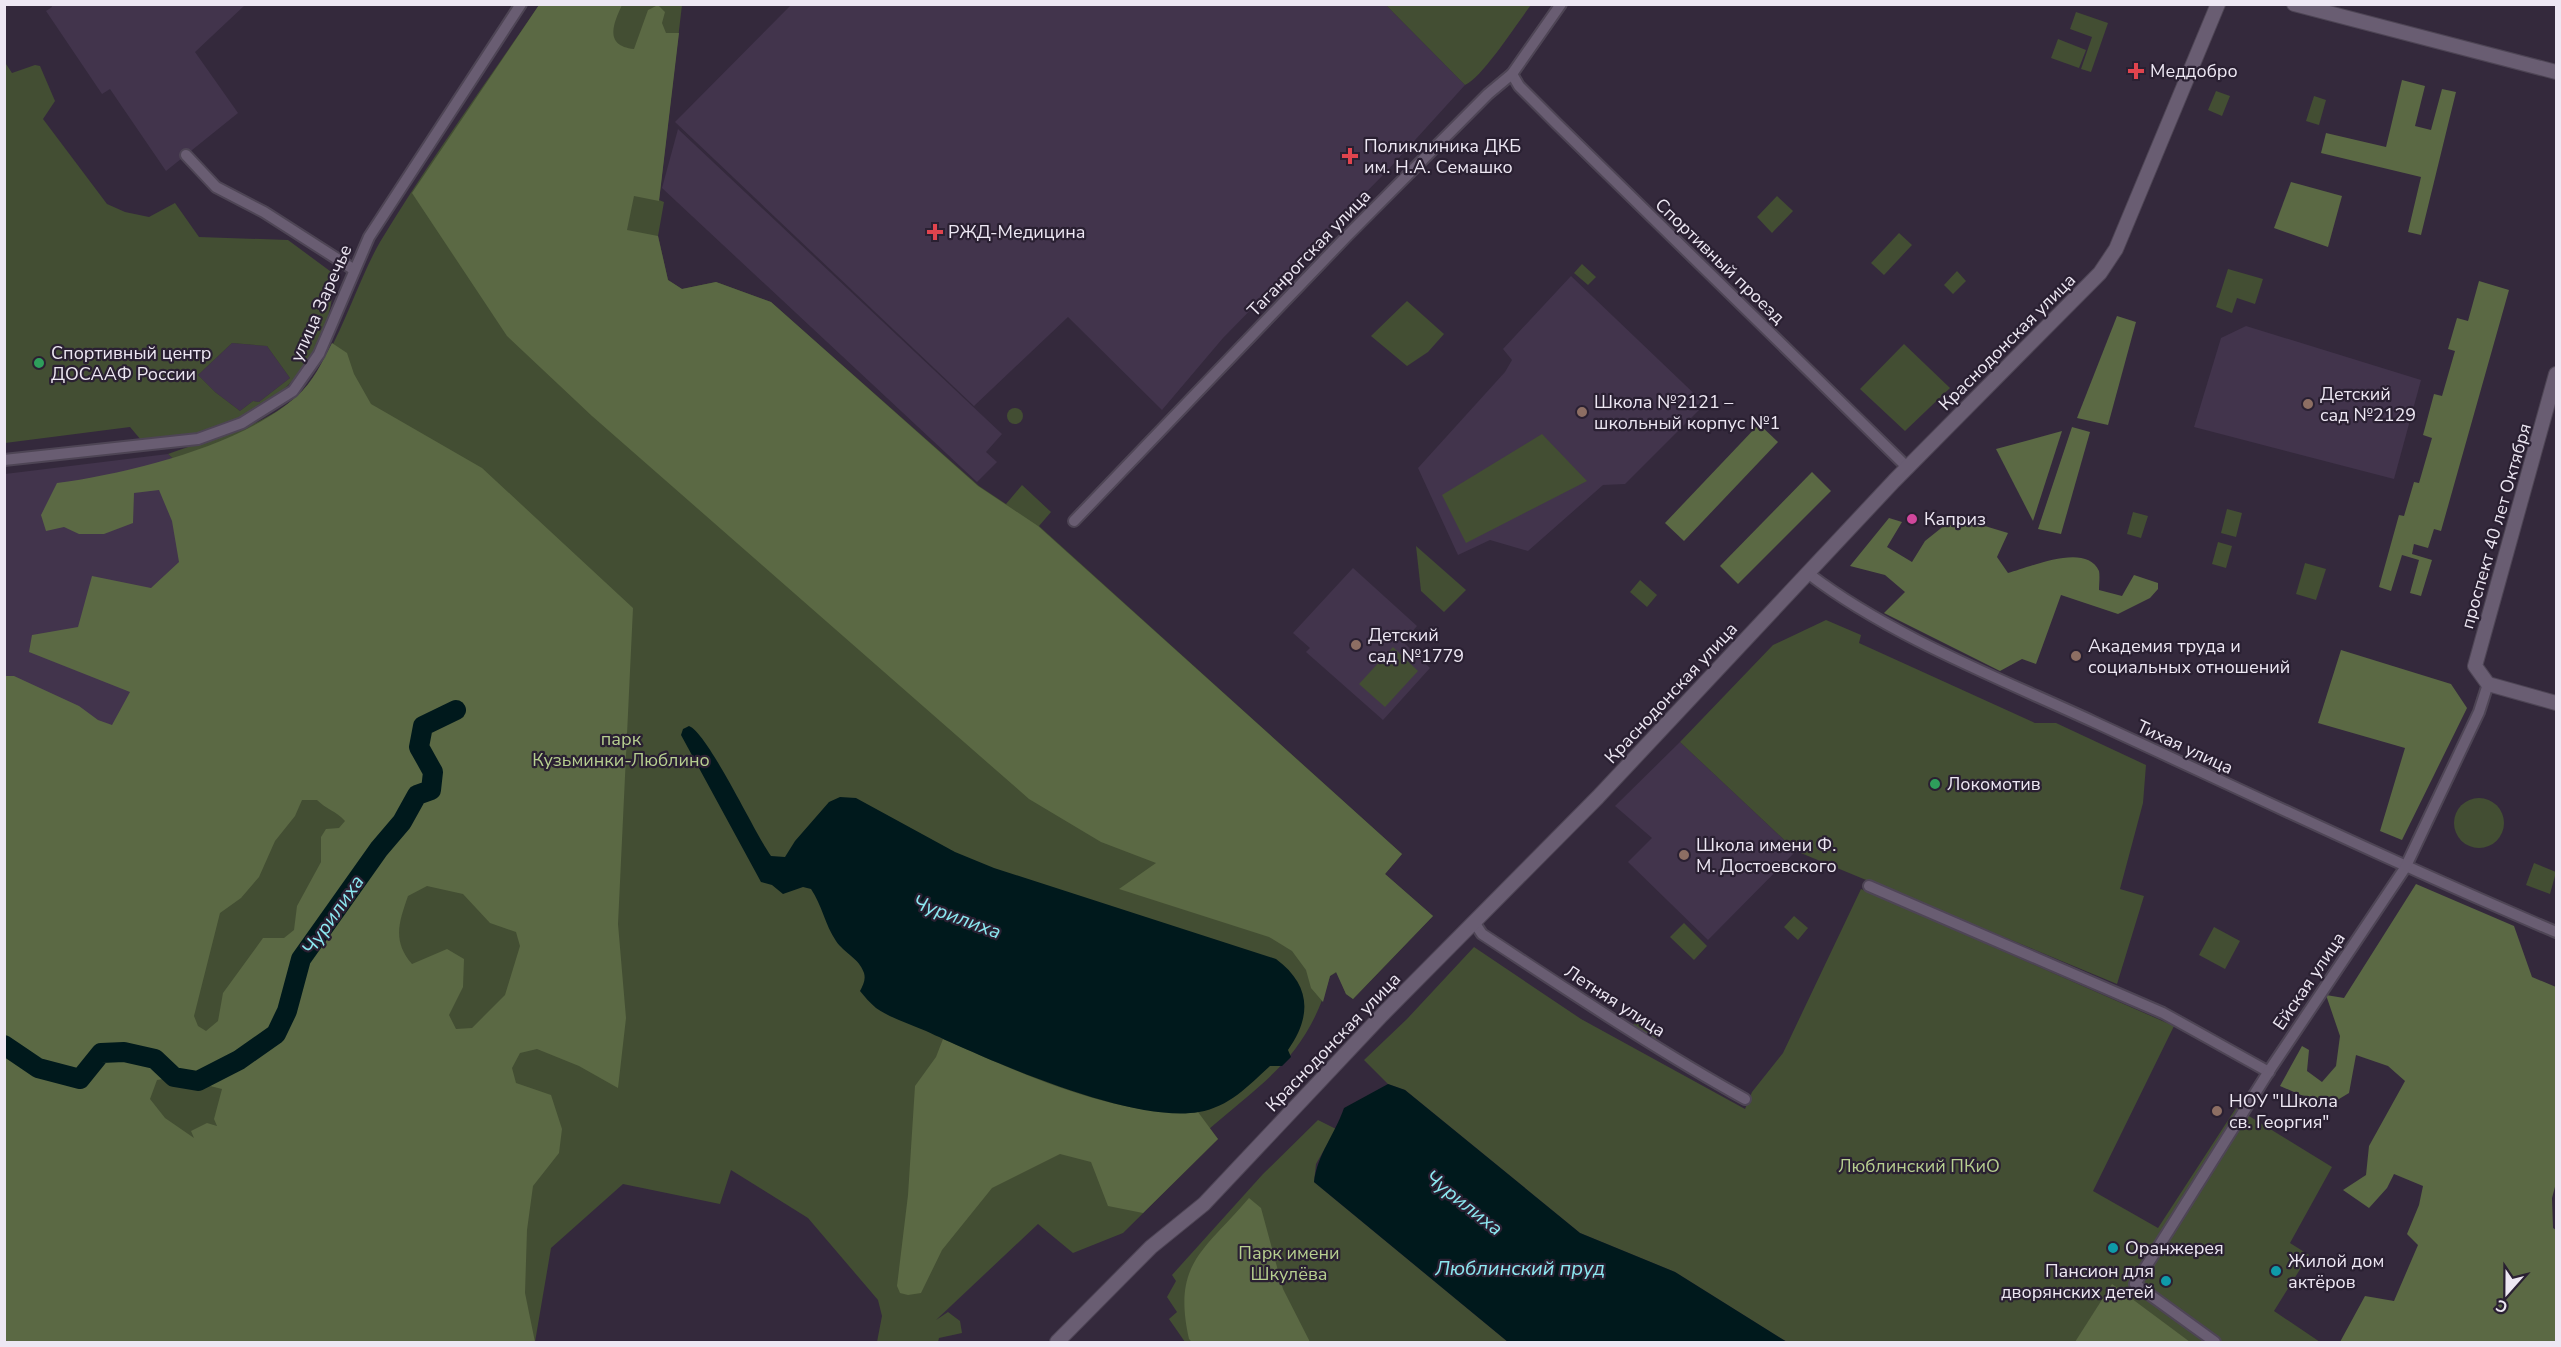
<svg xmlns="http://www.w3.org/2000/svg" width="2561" height="1347" viewBox="0 0 2561 1347" font-family="'Nunito Sans',sans-serif">
<style>
.built{fill:#42344c}
.green{fill:#434e33;fill-rule:evenodd}
.forest{fill:#5b6944;fill-rule:evenodd}
.water{fill:#00191c}
.lines{fill:none;stroke-linecap:round;stroke-linejoin:round}
.river{stroke:#00191c;stroke-width:20}
.street-casing{stroke:#4e4555;stroke-width:14}
.secondary-casing{stroke:#4e4555;stroke-width:16}
.street{stroke:#695d72;stroke-width:10}
.secondary{stroke:#695d72;stroke-width:14}
.health-dot{fill:#e0444e;stroke:#2a2032;stroke-width:2}
.leisure-dot{fill:#2e9e5b;stroke:#2a2032;stroke-width:2}
.education-dot{fill:#8d6e63;stroke:#2a2032;stroke-width:2}
.hotel-dot{fill:#d1479c;stroke:#2a2032;stroke-width:2}
.culture-dot{fill:#0f9aa8;stroke:#2a2032;stroke-width:2}
.labels{text-anchor:middle;dominant-baseline:central;stroke-width:4.5;stroke-linejoin:round;paint-order:stroke}
.poi-label{font-size:18px;fill:#ede7f3;stroke:#2a2032;text-anchor:start}
.street-label{font-size:18px;fill:#ede7f3;stroke:#2a2032}
.park-label{font-size:18px;fill:#b7cf90;stroke:#2a2032}
.water-label{font-size:20px;font-style:italic;fill:#8ce8f1;stroke:#2a2032}
</style>
<rect width="100%" height="100%" fill="#34293c"/>
<g class="built">
<path d="M51 4 245 5 195 52 238 113 166 171 110 89 102 94 46 11 52 7Z"/>
<path d="M791 5H1386L1465 85 1386 172 1223 338 1162 410 1068 317 974 406 675 122Z"/>
<path d="M678 129 1002 434 986 452 997 462 977 482 662 188Z"/>
<path d="M1571 276 1705 404 1625 484 1603 485 1528 551 1490 540 1458 555 1418 468 1505 372 1512 360 1503 349Z"/>
<path d="M2246 326 2421 380 2394 479 2194 427 2221 338Z"/>
<path d="M232 343 267 346 290 378 259 402 253 401 240 411 215 392 198 375Z"/>
<path d="M168 454 197 481 192 679 5 874V474Z"/>
<path d="M1353 568 1417 626 1403 642 1430 668 1383 720 1306 652 1310 648 1293 633Z"/>
<path d="M1680 742 1796 851 1708 940 1628 862 1652 838 1615 806Z"/>
</g>
<g class="green">
<path d="M539 5H682L659 200 664 202 658 236 668 280 682 289 716 282 771 302 979 486 1006 504 1022 485 1051 512 1039 526 1402 854 1385 874 1433 916 1353 999 1346 994 1337 972 1330 976C1308 1055 1268 1078 1209 1129L1218 1139 1123 1233 1073 1253 1038 1224 936 1320 948 1312 960 1321 962 1333 939 1338 938 1342H877L882 1316 878 1300 808 1218 731 1170 720 1204 623 1184 551 1248 535 1342H5L171 746 197 481 168 454C213 438 259 429 296 397 334 364 354 287 380 242 429 161 486 83 539 5Z"/>
<path d="M1386 5H1531C1517 23 1483 77 1465 85Z"/>
<path d="M2076 12 2108 23 2091 72 2081 69 2092 37 2070 29Z"/>
<path d="M2058 39 2086 50 2079 68 2051 58Z"/>
<path d="M4 61 12 73 35 65 40 66 55 101 43 119 107 204 125 212 149 217 175 203 199 237 288 240 334 274C333 357 275 417 196 434 178 438 159 438 141 440L130 427 5 443ZM232 343 267 346 290 378 259 402 253 401 240 411 215 392 198 375Z"/>
<path d="M2216 91 2230 96 2222 116 2208 110Z"/>
<path d="M2314 96 2326 100 2319 125 2306 121Z"/>
<path d="M1777 196 1793 211 1772 233 1757 217Z"/>
<path d="M1899 233 1912 245 1884 275 1871 263Z"/>
<path d="M1582 264 1596 277 1588 285 1574 273Z"/>
<path d="M2228 269 2263 279 2255 304 2237 298 2232 313 2216 307Z"/>
<path d="M1957 271 1966 281 1953 294 1944 285Z"/>
<path d="M1407 301 1444 334 1428 352 1407 366 1371 336Z"/>
<path d="M1904 344 1950 388 1905 431 1860 389Z"/>
<circle cx="1015" cy="416" r="8"/>
<path d="M1542 434 1587 481 1466 543 1442 495Z"/>
<path d="M2227 509 2242 513 2236 537 2221 533Z"/>
<path d="M2133 512 2148 516 2141 538 2127 534Z"/>
<path d="M2218 542 2232 546 2226 568 2212 564Z"/>
<path d="M1416 546 1466 590 1444 612 1421 591Z"/>
<path d="M2305 563 2326 569 2316 600 2296 594Z"/>
<path d="M1640 580 1657 595 1647 607 1630 592Z"/>
<path d="M1826 620 1861 635 1859 643 2035 723H2056L2146 765 2143 803 2120 889 2144 896 2117 984 1796 851 1680 742 1773 645Z"/>
<path d="M1393 647 1418 671 1385 707 1359 684Z"/>
<circle cx="2479" cy="823" r="25"/>
<path d="M2534 863 2556 872 2550 894 2526 885Z"/>
<path d="M1861 889 2174 1026 2093 1191 2158 1228 2236 1108 2332 1167 2290 1243 2309 1255 2274 1311 2320 1342H1787L1675 1272 1580 1233 1405 1090 1388 1084 1364 1060 1407 1019 1474 947 1581 1019 1745 1109 1752 1092 1783 1053Z"/>
<path d="M1794 916 1808 928 1798 940 1784 927Z"/>
<path d="M1684 923 1707 946 1694 960 1670 937Z"/>
<path d="M2214 927 2240 941 2225 969 2199 955Z"/>
<path d="M1640 1014 1662 1029 1655 1040 1633 1025Z"/>
<path d="M1318 1120 1336 1129 1316 1164 1314 1182 1508 1342H1185L1169 1319 1177 1312 1167 1297 1176 1281 1172 1275 1263 1174Z"/>
</g>
<g class="forest">
<path d="M539 5H622C613 24 604 46 634 49L648 10 658 5 665 12 662 23 666 33H679L659 201 634 196 627 230 658 236 668 280 682 289 716 282 771 302 978 486 1038 526 1402 854 1385 874 1433 916 1353 999 1346 994 1336 972 1330 976 1323 1002 1311 988 1306 970 1292 951 1269 937 1119 889 1156 863 1101 842 1029 799 592 416 507 336 412 193Z"/>
<path d="M2402 80 2425 86 2415 126 2431 130 2442 89 2456 92 2421 235 2408 232 2421 177 2321 153 2326 133 2386 147Z"/>
<path d="M2291 182 2342 196 2328 247 2274 228Z"/>
<path d="M2479 281 2509 290 2441 531 2434 529 2428 548 2414 544 2412 554 2432 560 2421 596 2410 593 2419 560 2402 555 2391 591 2379 587 2399 515 2404 516 2414 482 2419 483 2432 438 2423 435 2434 394 2442 396 2455 351 2448 349 2457 318 2468 321Z"/>
<path d="M2117 316 2136 322 2108 425 2077 418Z"/>
<path d="M332 343 347 353 354 374 371 404 482 468 633 608 618 924 626 1018 618 1088 579 1066 537 1049 520 1053 512 1068 516 1083 551 1095 562 1129 559 1153 533 1186 527 1230 525 1293 535 1342H5V676H14L79 706 98 720 112 725 130 692 29 652 32 635 78 627 92 576 151 588 179 562 172 521 159 490 134 493 133 523 104 534H79L64 527 46 531 41 515 57 483C130 473 241 446 297 396 313 382 322 362 332 343ZM302 800H317C326 809 336 811 345 821L339 828 326 829 321 837V862L297 906 294 930 284 938H263L223 993 218 1021 206 1031 198 1026 194 1016 220 913 241 898 259 877 275 841 295 816ZM427 886 463 894 490 923 516 932 520 946 505 995 472 1028 456 1029 449 1015 463 987 464 959 447 949 412 964C392 941 399 922 408 896ZM174 1077 222 1089 214 1119 217 1126 207 1123 191 1131 194 1138 165 1118 150 1099 157 1080Z"/>
<path d="M1759 424 1778 442 1684 541 1665 523Z"/>
<path d="M2072 427 2090 432 2061 534 2038 529Z"/>
<path d="M2062 431 2033 521 1996 449Z"/>
<path d="M1812 472 1831 491 1738 584 1720 566Z"/>
<path d="M1955 517 2008 533 1997 557 2008 573C2031 567 2086 542 2099 571 2100 576 2099 585 2099 590L2122 596 2134 575 2158 583V589L2150 598 2118 614 2061 595 2036 664 2022 659 2000 671 1884 613 1905 592 1885 575 1850 566 1889 518 1902 522 1887 547 1912 562 1925 541Z"/>
<path d="M2341 650 2451 684 2467 708 2402 840 2380 831 2405 748 2318 723Z"/>
<path d="M2416 884 2514 926 2532 977 2556 987V1183L2552 1198 2553 1228 2556 1230V1342H2340L2365 1296 2394 1301 2418 1245 2407 1234 2419 1205 2423 1186 2394 1174 2387 1188 2369 1208 2343 1190 2366 1175 2369 1146 2405 1081 2388 1066 2356 1055 2349 1093 2334 1102 2301 1095 2280 1086 2302 1046 2309 1050 2307 1071 2322 1082 2336 1066 2340 1036 2326 995 2344 998Z"/>
<path d="M943 1039C1019 1072 1114 1118 1198 1112L1218 1139 1143 1213 1108 1206 1091 1162 1060 1154 992 1188 942 1250 921 1293 908 1295 900 1293 897 1286 908 1195 915 1086 936 1057Z"/>
<path d="M1249 1198 1261 1208 1283 1289 1310 1342H1192L1189 1339C1172 1263 1204 1251 1249 1198Z"/>
<path d="M2112 1284 2190 1342H2075Z"/>
</g>
<g class="water">
<path d="M689 726C708 733 755 834 771 856L785 857 795 841 829 802 840 797 856 798 955 852 994 868 1276 959C1311 985 1312 1016 1288 1050L1291 1057 1282 1066H1270C1248 1086 1229 1107 1199 1112 1132 1124 988 1060 926 1031 910 1024 890 1018 876 1008 870 1003 865 997 860 991 863 985 866 980 864 973 859 958 844 953 836 941 825 925 822 905 811 889L803 887 783 894 772 885 761 882 681 735 683 729Z"/>
<path d="M1388 1084 1405 1090 1580 1233 1675 1272 1787 1342H1508L1314 1182C1317 1155 1335 1134 1344 1108Z"/>
</g>
<g class="lines">
<path class="river" d="M4 1045 38 1068 80 1079 101 1053 124 1052 155 1059 174 1077 198 1081 239 1060 276 1034 287 1011 301 959 379 849 402 822 417 795 431 790 433 772 419 747 423 726 456 710"/>
<g class="street-casing">
<g id="street">
<path d="M1512 74 1519 86 1557 124 1908 468"/>
<path d="M186 155 216 187 264 212 353 269"/>
<path d="M4 460 198 439 242 423 293 391 319 354 369 237 521 4"/>
<path d="M1074 521 1347 236 1488 94 1512 74 1561 4"/>
<path d="M1809 574C1890 636 2001 679 2094 722 2248 793 2401 866 2556 932"/>
<path d="M1869 886 2163 1013 2269 1072"/>
<path d="M1474 922 1482 934C1569 991 1655 1049 1745 1099"/>
<path d="M2215 1342 2135 1284 2271 1068 2405 868 2479 712 2488 684"/>
</g>
</g>
<g class="secondary-casing">
<g id="secondary">
<path d="M2294 4 2556 72"/>
<path d="M2556 374 2475 666 2488 684 2556 703"/>
<path d="M1057 1342 1151 1247 1204 1204 1382 1015 1598 797 1894 481 2100 273 2116 249 2218 4"/>
</g>
</g>
<use href="#street" class="street"/>
<use href="#secondary" class="secondary"/>
</g>
<g class="health-dot">
<path d="M2133 62h6v6h6v6h-6v6h-6v-6h-6v-6h6z"/>
<path d="M1347 147h6v6h6v6h-6v6h-6v-6h-6v-6h6z"/>
<path d="M932 223h6v6h6v6h-6v6h-6v-6h-6v-6h6z"/>
</g>
<g class="leisure-dot">
<circle cx="39" cy="363" r="6"/>
<circle cx="1935" cy="784" r="6"/>
</g>
<g class="education-dot">
<circle cx="2308" cy="404" r="6"/>
<circle cx="1582" cy="412" r="6"/>
<circle cx="1356" cy="645" r="6"/>
<circle cx="2076" cy="656" r="6"/>
<circle cx="1684" cy="855" r="6"/>
<circle cx="2217" cy="1111" r="6"/>
</g>
<circle class="hotel-dot" cx="1912" cy="519" r="6"/>
<g class="culture-dot">
<circle cx="2113" cy="1248" r="6"/>
<circle cx="2276" cy="1271" r="6"/>
<circle cx="2166" cy="1281" r="6"/>
</g>
<g class="labels">
<g class="poi-label">
<text x="2150" y="71">Меддобро</text>
<text x="1364" y="146">Поликлиника ДКБ<tspan x="1364" dy="21">им. Н.А. Семашко</tspan></text>
<text x="948" y="232">РЖД-Медицина</text>
<text x="51" y="353">Спортивный центр<tspan x="51" dy="21">ДОСААФ России</tspan></text>
<text x="2320" y="394">Детский<tspan x="2320" dy="21">сад №2129</tspan></text>
<text x="1594" y="402">Школа №2121 –<tspan x="1594" dy="21">школьный корпус №1</tspan></text>
<text x="1924" y="519">Каприз</text>
<text x="1368" y="635">Детский<tspan x="1368" dy="21">сад №1779</tspan></text>
<text x="2088" y="646">Академия труда и<tspan x="2088" dy="21">социальных отношений</tspan></text>
<text x="1947" y="784">Локомотив</text>
<text x="1696" y="845">Школа имени Ф.<tspan x="1696" dy="21">М. Достоевского</tspan></text>
<text x="2229" y="1101">НОУ "Школа<tspan x="2229" dy="21">св. Георгия"</tspan></text>
<text x="2125" y="1248">Оранжерея</text>
<text x="2288" y="1261">Жилой дом<tspan x="2288" dy="21">актёров</tspan></text>
<text x="2154" y="1271" text-anchor="end">Пансион для<tspan x="2154" dy="21">дворянских детей</tspan></text>
</g>
<g class="street-label">
<text transform="translate(1309 253) rotate(-46)">Таганрогская улица</text>
<text transform="translate(1720 261) rotate(44)">Спортивный проезд</text>
<text transform="translate(321 303) rotate(-66)">улица Заречье</text>
<text transform="translate(2007 342) rotate(-45)">Краснодонская улица</text>
<text transform="translate(2496 526) rotate(-74)">проспект 40 лет Октября</text>
<text transform="translate(1671 693) rotate(-47)">Краснодонская улица</text>
<text transform="translate(2185 747) rotate(25)">Тихая улица</text>
<text transform="translate(2309 981) rotate(-56)">Ейская улица</text>
<text transform="translate(1615 1001) rotate(33)">Летняя улица</text>
<text transform="translate(1333 1042) rotate(-46)">Краснодонская улица</text>
</g>
<g class="park-label">
<text x="621" y="739">парк<tspan x="621" dy="21">Кузьминки-Люблино</tspan></text>
<text x="1919" y="1166">Люблинский ПКиО</text>
<text x="1289" y="1253">Парк имени<tspan x="1289" dy="21">Шкулёва</tspan></text>
</g>
<g class="water-label">
<text transform="translate(333 915) rotate(-55)">Чурилиха</text>
<text transform="translate(957 917) rotate(20)">Чурилиха</text>
<text transform="translate(1464 1203) rotate(38)">Чурилиха</text>
<text x="1520" y="1268">Люблинский пруд</text>
</g>
</g>
<rect width="2561" height="1347" fill="none" stroke="#ede7f3" stroke-width="12"/>
<g transform="translate(2507 1293) rotate(201)" stroke="#2a2032" stroke-width="4.5" paint-order="stroke">
<path d="M0-4.5L10 22L0 15L-10 22Z" fill="#ede7f3"/>
<text y="-9" font-size="16" font-weight="bold" text-anchor="middle" fill="#ede7f3">С</text>
</g>
</svg>
